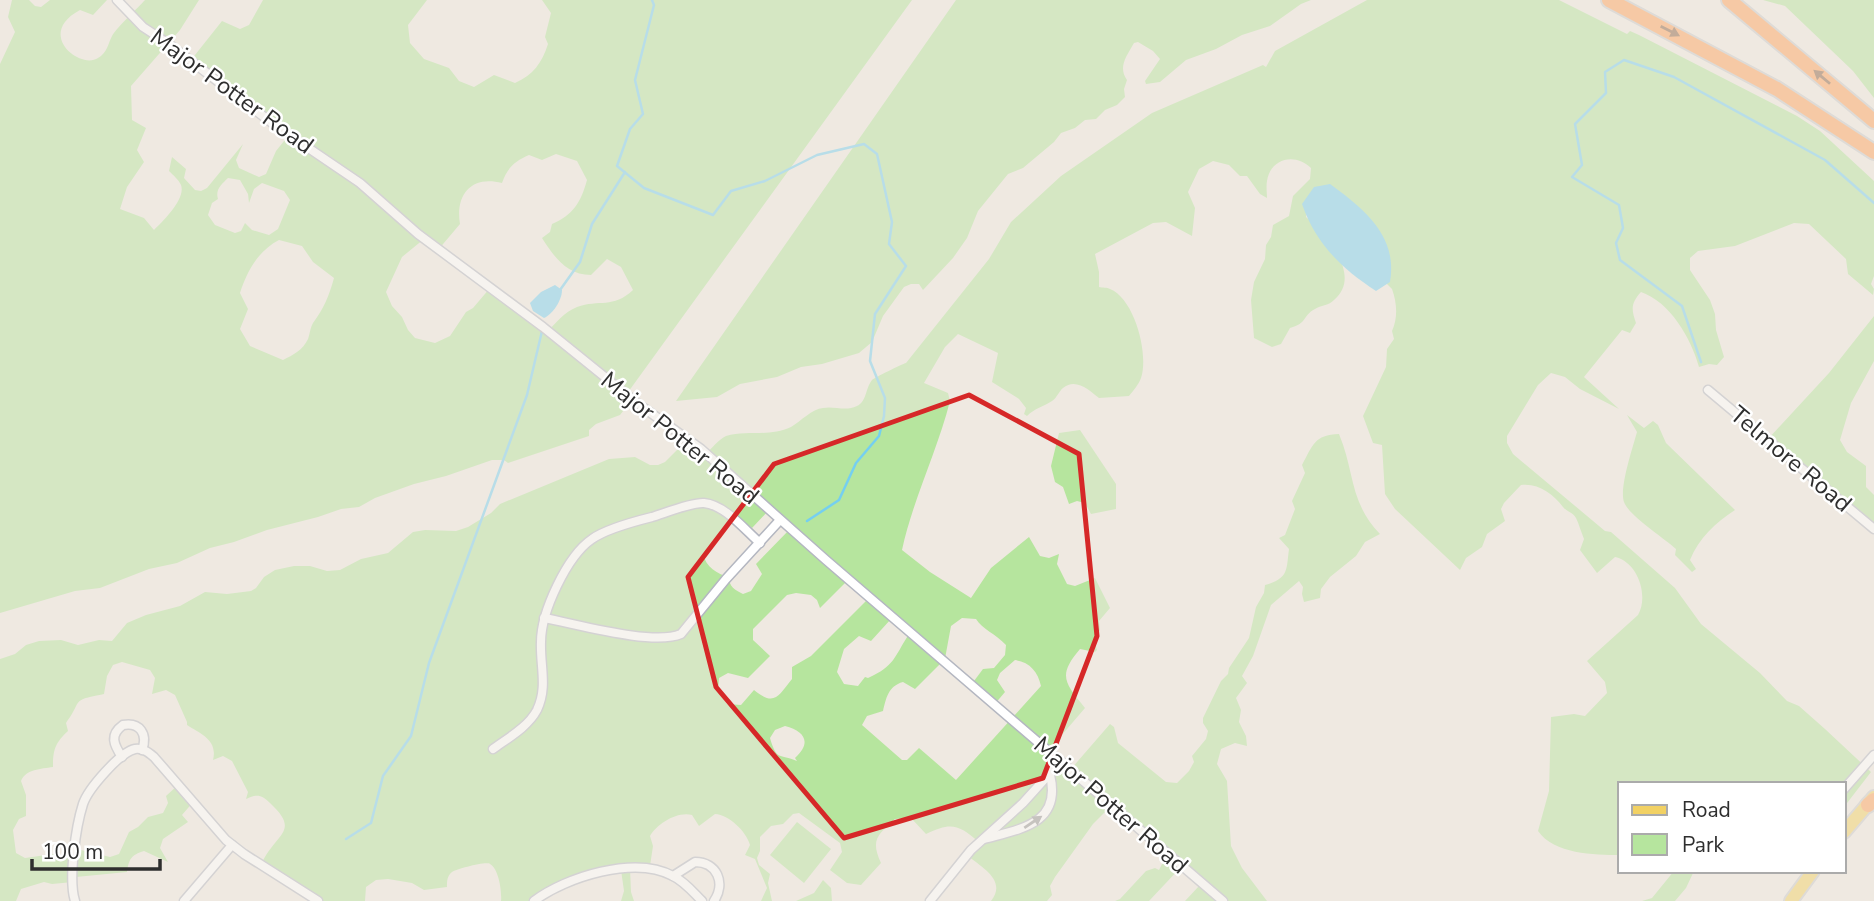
<svg xmlns="http://www.w3.org/2000/svg" width="1874" height="901" viewBox="0 0 1874 901" font-family="'Nunito Sans',sans-serif">
<style>
.green{fill:#b6e59e;fill-rule:evenodd}
.water{fill:#75cff0}
.lines{fill:none;stroke-linecap:round;stroke-linejoin:round}
.stream{stroke:#75cff0;stroke-width:2.5}
.street-casing{stroke:#b4b7c1;stroke-width:11}
.primary-casing{stroke:#c9c9c9;stroke-width:16}
.highway-casing{stroke:#c9c9c9;stroke-width:18}
.street{stroke:#fff;stroke-width:8}
.primary{stroke:#f2d163;stroke-width:12}
.highway{stroke:#ffa35c;stroke-width:14}
.oneway{fill:#8c6343}
.oneway2{fill:#969696}
.marked{fill:none;stroke:#d62828;stroke-width:5;stroke-linejoin:round}
.labels{text-anchor:middle;dominant-baseline:central;stroke-width:5;stroke-linejoin:round;paint-order:stroke}
.street-label{font-size:24px;fill:#2e2e2e;stroke:#fff}
</style>
<rect width="100%" height="100%" fill="#efe9e1"/>
<g class="green">
<path d="M12 0H29L35 6 41 7 50 0H107L93 15 80 10C35 34 80 70 98 58 107 53 108 44 112 36 117 27 138 8 145 0H199L180 30 131 86 132 120 146 128 137 150 144 162 127 187 120 209 144 218 154 230C163 221 186 199 181 185 179 180 173 175 169 171L172 157 186 169 184 178 195 190 201 191 207 188 243 144 236 160 239 168 259 177 266 174 276 151 288 136 191 60 222 21 240 29 249 25 263 0H427L408 25 410 43 424 59 449 68 459 81 474 87 494 75 515 83C533 75 542 63 548 44L545 37 551 13 542 0H912L626 395 631 401 620 415 596 424 589 430V436L508 463 504 460H492L446 476 414 484 375 498 359 507 341 509 318 517 267 530 234 542 210 548 177 563 149 569 100 588 75 591 0 613V64L15 32 8 17ZM556 154 577 161 587 180C581 202 573 215 552 224L550 232 542 238C554 257 567 275 591 275L607 259 621 267 633 290C613 309 599 299 577 307 564 312 556 323 547 332L490 288 473 308 466 312 450 336 435 343 415 338 408 330 402 317 392 306 386 292 402 257 424 239 438 250 460 224C455 194 472 175 502 183 507 168 515 161 529 155L542 160ZM228 178 240 180 248 194 249 203 254 189 262 183 284 191 290 200 278 229 269 235 252 230 245 223 241 231 235 233 215 225 208 215 212 203 218 199C215 189 222 184 228 178ZM279 240 302 246 313 262 334 278C329 296 324 308 313 323 310 328 310 334 308 339 303 350 293 355 283 360L250 346 240 329 248 309 240 293C247 271 258 251 279 240Z"/>
<path d="M956 0H1311L1301 4 1270 26 1242 35 1216 49 1186 60 1160 82 1146 84 1145 81 1160 59 1153 51 1138 42 1134 43C1126 57 1118 67 1127 80L1124 89 1125 97 1117 105 1105 110 1096 119 1085 120 1075 128 1061 133 1054 142 1023 168 1008 174 978 211 967 238 953 258 923 290 919 284H911L904 287 883 316 872 342 859 353 822 364 801 367 777 377 740 384 717 397 676 401Z"/>
<path d="M1367 0H1559L1627 34 1630 31 1639 35 1797 116 1820 131 1874 181V276L1871 284 1874 289 1873 295 1848 274 1846 259 1809 224 1794 223 1735 246 1698 251 1690 258V270L1710 300 1715 314 1716 330 1724 357 1717 365 1709 364 1699 367C1691 338 1670 302 1641 292 1631 303 1631 309 1636 323L1630 333 1622 330 1584 377 1619 409 1580 389 1565 377 1551 373 1538 385 1507 436V443L1513 454 1605 531 1611 532 1675 588 1701 624 1760 673 1787 701 1799 706 1825 729 1871 772 1844 807V784H1620V855C1594 855 1554 854 1538 831L1549 791 1551 717 1574 714 1585 716 1607 693 1605 682 1587 661 1638 615C1649 596 1638 562 1615 557L1597 573 1580 550 1584 539C1581 532 1579 524 1576 518 1573 512 1567 512 1563 507 1553 494 1539 483 1521 485L1504 503 1501 509 1505 521 1487 534 1482 547 1466 558 1460 570 1395 509 1385 494 1382 445 1373 443 1363 416 1386 367 1387 349 1394 339 1392 331C1398 318 1397 303 1392 289L1308 205 1306 217C1326 234 1363 276 1334 300 1328 306 1321 305 1315 309 1302 316 1308 323 1290 328L1281 344 1272 347 1254 338 1251 300 1254 282 1265 259 1266 245 1271 237 1273 225 1289 216 1293 196 1310 179 1311 168C1296 153 1271 157 1267 181 1266 186 1267 193 1267 198L1260 194 1247 176H1240L1229 165 1213 161 1199 169 1188 192 1195 208 1192 236 1166 222 1153 223 1095 254 1099 272V287C1103 288 1107 287 1110 289 1135 299 1149 355 1141 378 1139 384 1133 391 1129 396L1099 398C1090 391 1076 377 1063 388 1059 391 1057 398 1052 401 1043 407 1035 408 1027 416L1024 414 1026 408 1019 399 992 382 998 353 958 334 945 347 924 383 948 393 950 401C937 452 913 499 902 550L930 572 971 598 991 568 1029 537 1040 556 1049 558 1059 554 1057 564 1067 584 1075 586 1095 578 1110 608 1099 621 1100 630 1094 640 1097 650 1095 652 1080 649C1057 676 1065 683 1085 708L1049 750 1071 769 1110 724 1114 727 1118 743 1166 782 1177 783 1189 771 1194 762 1192 756 1206 739 1208 731 1203 723V718L1221 681 1228 674 1229 668 1249 638 1256 607 1264 593 1265 585C1289 578 1286 571 1289 549L1279 538 1285 535 1295 509 1292 501 1305 473 1302 465C1313 445 1314 435 1339 434 1355 472 1349 502 1380 534L1365 542 1356 556 1330 577 1321 589 1320 598 1304 602 1302 594 1303 587 1299 581 1271 605 1253 656 1242 676 1247 683 1236 698 1241 710 1239 722 1246 736 1247 746 1235 743 1221 749 1217 764 1227 781 1231 846 1242 868 1267 901H1185L1199 886 1181 867 1149 901H1115L1120 899 1146 871 1155 868 1159 870 1166 856 1111 806 1093 824 1055 877 1050 886 1052 895 1047 901H991C1007 881 983 868 968 856L979 842C958 824 951 822 926 834L911 818 895 819C878 835 870 839 881 863L861 885 847 883 830 870 842 852 840 843 799 813 793 814 783 824 771 826 760 837V851L757 858 759 865 770 874 768 883 772 901H761L767 888 755 859 745 855 750 845C746 831 729 815 715 814L699 826 692 815C677 811 657 824 650 836L653 846 650 866 630 868 631 892 634 901H621L624 891 621 870 583 876 535 901H501C502 892 499 869 490 864 486 861 457 869 452 872 447 876 447 881 447 887L424 890 412 883 388 879 376 880 366 887 365 901H322L262 863C276 833 301 832 270 803 261 794 257 794 246 799L248 792 232 761 223 756 213 760C218 740 201 734 187 725V722L175 695 166 690 152 694 155 678 150 670 122 662 113 665 107 676 104 694C69 701 84 699 66 723L68 731C55 743 53 750 53 767 41 769 26 769 21 781L26 795V816L19 819 13 830 16 853 25 858 53 854 72 858 77 849 110 857 119 854 129 832 138 827 148 817 163 813 168 803 166 796 179 784 194 801 182 815 188 822 163 839 160 848 168 862 144 851C131 855 129 859 127 872L76 877 73 882 52 884 44 882 21 889 16 901H0V659L15 654 26 645 39 641 61 640 78 645 99 640 112 641 127 623 146 615 180 606 205 592 227 594 251 591 256 588 264 577 275 570 294 566H310L327 571 340 570 361 559 388 553 413 532 425 530 456 531 468 527 491 513 500 504 609 459 635 457 650 465H658L665 462 687 440 706 454C711 449 719 439 726 436 747 430 770 437 791 427 801 421 812 409 823 408 832 406 842 410 851 408 868 405 864 390 872 380 874 378 902 364 906 363L989 259 1011 222 1061 176 1152 113 1263 65 1266 67 1275 51ZM768 511 789 530 756 564 762 574 751 591 743 594C735 590 729 587 729 577 717 574 706 567 703 554L714 540 721 538C725 527 729 522 741 519L752 528ZM847 581 868 599 811 656 792 667V679C778 696 775 707 754 690L741 705 727 704 718 692 719 678 728 673 748 678 770 656 753 640V629L787 595 796 593 811 595 817 600 820 608ZM962 618 976 619C982 629 996 634 1006 645L1005 655 994 668 983 669 971 685 994 705 1005 692 997 680 1000 673 1015 660C1030 662 1038 672 1041 686L956 780 919 748 907 760H902L862 725 867 716 883 711C886 699 888 686 903 682L915 689 941 663 944 664 951 626ZM891 619 909 634C894 657 895 666 868 678L865 677 858 686 844 684 837 672 844 649 859 636 871 641ZM785 726C805 731 812 743 795 758L797 761C779 753 777 762 770 738L775 730Z"/>
<path d="M1763 0H1874V98L1853 71 1785 6Z"/>
<path d="M1874 316V361L1851 403 1840 440 1847 452 1866 466V487L1874 495V530L1768 439 1829 373Z"/>
<path d="M1627 415 1644 428 1653 421 1658 425 1666 443 1735 510C1715 523 1699 538 1690 560L1696 569 1692 572 1675 555 1676 549C1663 537 1630 517 1624 502 1619 488 1633 447 1637 432Z"/>
<path d="M1080 430 1116 484V509L1091 514 1085 503 1077 501 1069 504 1063 487 1055 482 1051 466 1059 433Z"/>
<path d="M797 822 831 849 804 883 770 855Z"/>
<path d="M1674 871H1694L1686 888 1675 901H1642L1652 898Z"/>
<path d="M823 880 831 888 832 901H796L814 893Z"/>
</g>
<g class="water">
<path d="M1330 184C1364 209 1398 236 1390 282L1376 291C1341 268 1316 244 1302 204L1314 187Z"/>
<path d="M555 285 562 290C562 300 553 314 544 318L533 311 530 303 541 292Z"/>
</g>
<g class="lines">
<g class="stream">
<path d="M652 0 654 5 635 80 643 114 630 129 617 166 644 188 713 215 731 191 765 181 817 155 864 144 877 154 892 222 889 244 906 266 875 314 870 361 885 398 884 416 879 436 856 463 839 500 807 521"/>
<path d="M560 290 580 262 592 224 625 172"/>
<path d="M1701 362 1682 306 1620 260 1616 243 1623 228 1619 205 1572 177 1582 165 1575 124 1606 93 1605 72 1624 60 1674 77 1825 160 1874 203"/>
<path d="M346 839 371 823 383 776 411 736 429 663 527 395 542 331"/>
</g>
<g class="street-casing">
<g id="street">
<path d="M117 0 143 27 169 44 276 126 360 183 418 234 543 327 637 403 701 449 826 560 1223 901"/>
<path d="M1708 390 1874 529"/>
<path d="M544 618C577 624 653 646 681 634L726 579 780 520"/>
<path d="M493 749C508 738 528 727 537 710 548 687 540 666 541 642 541 612 567 556 592 539 606 529 636 521 652 517 665 513 692 502 704 503 725 505 744 529 760 543"/>
<path d="M122 757C114 745 109 735 123 725 140 722 148 734 142 750"/>
<path d="M1844 789 1874 755"/>
<path d="M984 839C1020 829 1062 824 1050 775"/>
<path d="M673 876 695 862C717 862 726 883 714 901"/>
<path d="M75 901C68 879 76 826 83 804 88 789 120 752 135 749 143 748 148 752 154 757L226 840 244 854 318 901"/>
<path d="M184 901 232 845"/>
<path d="M534 901C566 877 635 855 673 876 684 881 693 892 702 901"/>
<path d="M930 901 971 850 1023 803 1061 761"/>
</g>
</g>
<g class="primary-casing">
<g id="primary">
<path d="M1844 832 1874 797"/>
<path d="M1791 901 1813 871"/>
</g>
</g>
<g class="highway-casing">
<g id="highway">
<path d="M1609 0 1777 89 1874 152"/>
<path d="M1729 0 1874 121"/>
<path d="M1868 805 1874 800"/>
</g>
</g>
<use href="#street" class="street"/>
<use href="#primary" class="primary"/>
<use href="#highway" class="highway"/>
</g>
<defs><path id="oneway-solid" d="M-6-.8H1V-3.2L6.5 0L1 3.2V.8H-6Z" transform="scale(1.75)"/></defs>
<g class="oneway">
<use href="#oneway-solid" transform="translate(1670 31) rotate(27)"/>
<use href="#oneway-solid" transform="translate(1822 77) rotate(-140)"/>
</g>
<use class="oneway2" href="#oneway-solid" transform="translate(1033 822) rotate(-34)"/>
<path d="M0 0H1874V901H0ZM969 395 1079 454 1097 636 1043 778 844 838 716 687 688 577 774 464Z" fill="#efe9e1" fill-opacity=".55" fill-rule="evenodd"/>
<path class="marked" d="M969 395 1079 454 1097 636 1043 778 844 838 716 687 688 577 774 464Z"/>
<g class="labels">
<g class="street-label">
<text transform="translate(232 91) rotate(36)">Major Potter Road</text>
<text transform="translate(680 438) rotate(39)">Major Potter Road</text>
<text transform="translate(1791 459) rotate(40)">Telmore Road</text>
<text transform="translate(1111 805) rotate(41)">Major Potter Road</text>
</g>
</g>
<rect x="1618" y="782" width="228" height="91" fill="#ffffff" stroke="#ababab" stroke-width="2"/>
<rect x="1632" y="805" width="35" height="10" fill="#f2d163" stroke="#ababab" stroke-width="2"/>
<text x="1682" y="817" font-size="21" fill="#2e2e2e">Road</text>
<rect x="1632" y="834" width="35" height="21" fill="#b6e59e" stroke="#ababab" stroke-width="2"/>
<text x="1682" y="852" font-size="21" fill="#2e2e2e">Park</text>
<path d="M32 859v10h128v-10" fill="none" stroke="#2e2e2e" stroke-width="3.5"/>
<text x="42" y="859" font-size="21" fill="#2e2e2e" stroke="#ffffff" stroke-width="5" paint-order="stroke">100 m</text>
</svg>
